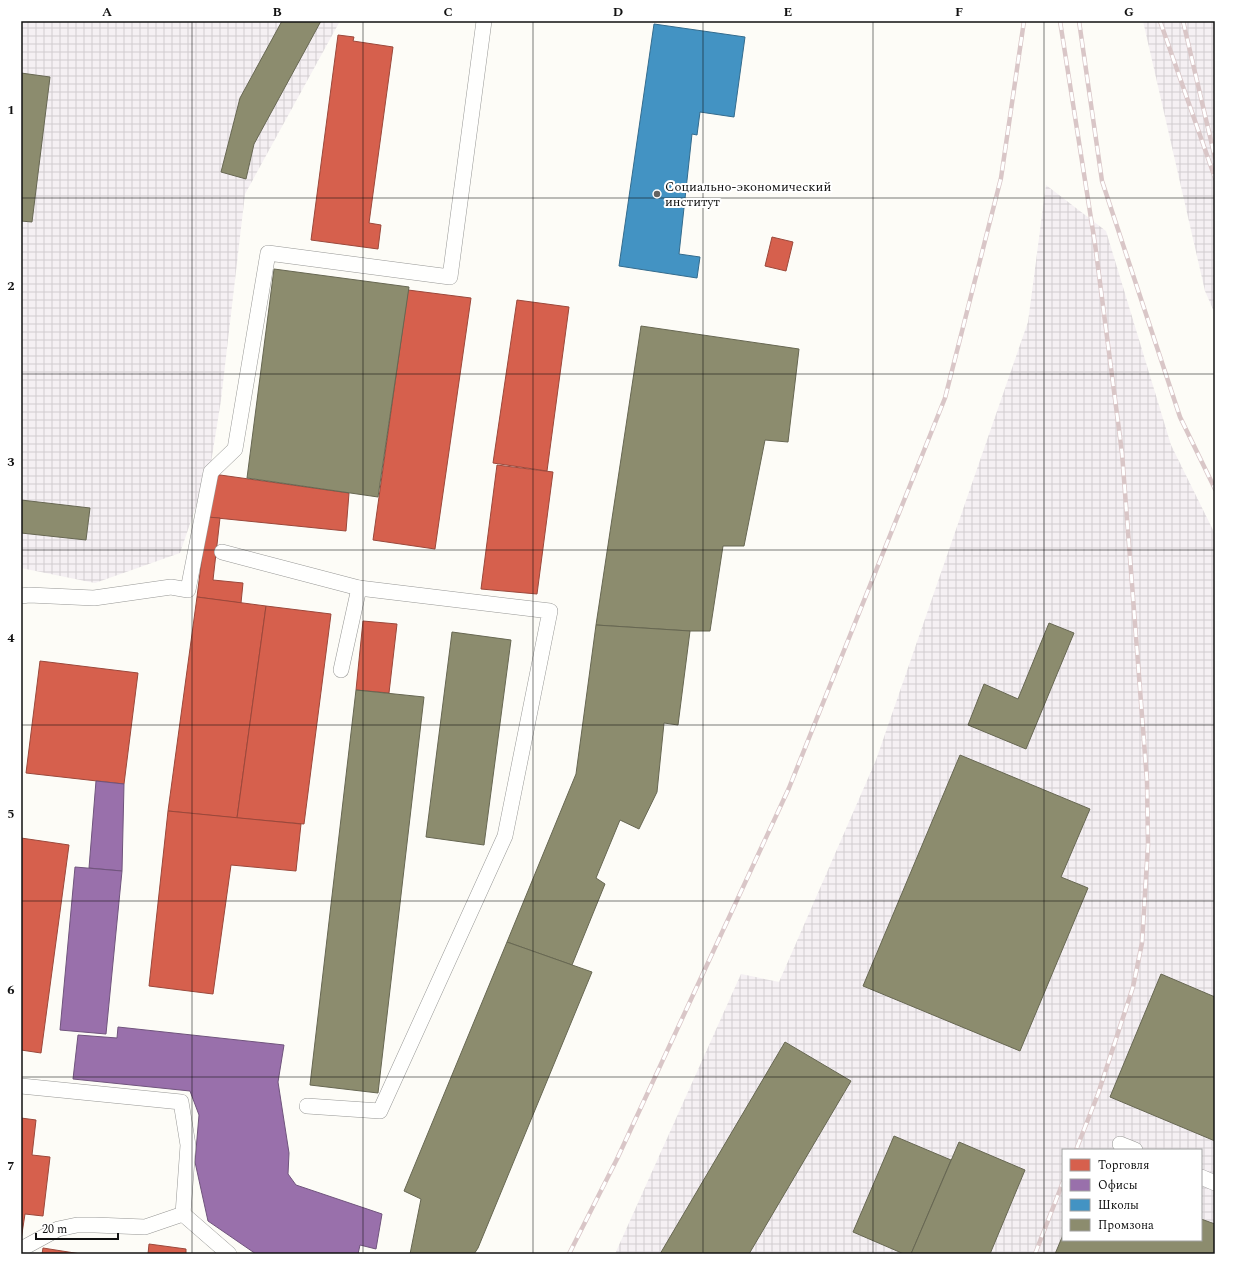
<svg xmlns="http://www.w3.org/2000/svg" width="1236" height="1275" viewBox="0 0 1236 1275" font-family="Spectral,serif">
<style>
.industrial{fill:url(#industrial-grid);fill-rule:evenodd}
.shops{fill:#d6604d;stroke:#9b483b}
.offices{fill:#9970ab;stroke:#70547d}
.schools{fill:#4393c3;stroke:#346c8e}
.industry{fill:#8c8c6e;stroke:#676752}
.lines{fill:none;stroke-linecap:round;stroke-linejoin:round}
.lane-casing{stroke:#979795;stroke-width:16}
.lane{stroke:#fffffe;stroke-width:15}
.rail-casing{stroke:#d9c6c7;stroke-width:4.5}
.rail{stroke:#fff;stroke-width:3;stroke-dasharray:9;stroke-linecap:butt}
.grid{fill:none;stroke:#111;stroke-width:1;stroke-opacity:0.55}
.poi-dot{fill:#646362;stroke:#fff;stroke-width:1.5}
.labels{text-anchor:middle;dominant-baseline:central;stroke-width:4;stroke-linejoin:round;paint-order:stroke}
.poi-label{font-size:13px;fill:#111;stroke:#fff;text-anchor:start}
.neatline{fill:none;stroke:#111;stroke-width:1.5}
.grid-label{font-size:13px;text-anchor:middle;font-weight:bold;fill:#111}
</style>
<defs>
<pattern id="industrial-grid" width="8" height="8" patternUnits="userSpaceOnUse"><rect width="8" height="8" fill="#f5f0f3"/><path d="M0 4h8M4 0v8" fill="none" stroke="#d1cdcf"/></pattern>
</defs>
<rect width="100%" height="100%" fill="#fdfcf7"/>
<g class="industrial">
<path d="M21 21H340L245 194 221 400 211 463 180 553 95 583 21 568Z"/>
<path d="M1143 21H1215V314L1205 291Z"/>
<path d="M1046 185 1106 231 1171 445 1215 534V1254H615L741 974 779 982 876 760 1028 322ZM1063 1150H1201V1240H1063Z"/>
</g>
<g class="shops">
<path d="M338 35 354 37 353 41 393 47 369 223 381 225 378 249 311 240Z"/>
<path d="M772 237 793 242 786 271 765 266Z"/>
<path d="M408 290 471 298 435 549 373 540Z"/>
<path d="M517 300 569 307 547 471 493 463Z"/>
<path d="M497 465 553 472 537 594 481 589Z"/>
<path d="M213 474 349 493 346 531 207 517Z"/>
<path d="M207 517 220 518 213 580 243 583 241 603 197 597Z"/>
<path d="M197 597 266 606 237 818 168 811Z"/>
<path d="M266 606 331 614 304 824 237 818Z"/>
<path d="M363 621 397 624 389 693 356 690Z"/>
<path d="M40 661 138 673 124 784 26 773Z"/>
<path d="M168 811 301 824 296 871 231 865 213 994 149 986Z"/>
<path d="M21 838 69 845 41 1053 21 1050Z"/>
<path d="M21 1118 36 1120 32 1155 50 1157 43 1216 25 1214 21 1240Z"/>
<path d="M149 1244 186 1249V1254H148Z"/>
<path d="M43 1248 81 1254H42Z"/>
</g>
<g class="offices">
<path d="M96 781 124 784 122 871 89 868Z"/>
<path d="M75 867 122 871 106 1034 60 1030Z"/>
<path d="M118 1027 284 1045 278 1082 289 1153 288 1174 296 1185 382 1214 376 1249 360 1245 358 1254H256L208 1221 195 1162 199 1115 190 1091 73 1079 78 1035 117 1038Z"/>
</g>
<path class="schools" d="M654 24 745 37 734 117 700 112 697 135 692 134 679 254 700 257 697 278 619 266Z"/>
<g class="industry">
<path d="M282 21H321L254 144 246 179 221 172 240 98Z"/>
<path d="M21 73 50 77 32 222 21 221Z"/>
<path d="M274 269 409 287 378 497 247 478Z"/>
<path d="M641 326 799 349 788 442 765 440 744 546H723L710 631H690L596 625Z"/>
<path d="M21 500 90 508 86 540 21 533Z"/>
<path d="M1049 623 1074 633 1026 749 968 725 984 684 1018 699Z"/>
<path d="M596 625 690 631 678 725 664 723 657 792 639 829 620 820 596 878 605 884 572 965 507 942 576 774Z"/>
<path d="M452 632 511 640 484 845 426 837Z"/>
<path d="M356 690 424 697 378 1093 310 1085Z"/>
<path d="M960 755 1090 809 1061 877 1088 888 1020 1051 863 986Z"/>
<path d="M507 942 592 972 478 1248 474 1254H410L421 1199 404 1191Z"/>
<path d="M1161 974 1215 997V1141L1110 1097Z"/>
<path d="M785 1042 851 1081 749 1254H660Z"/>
<path d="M894 1136 951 1160 911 1254H904L853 1232Z"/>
<path d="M959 1142 1025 1170 990 1254H911Z"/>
<path d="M1201 1219 1215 1224V1254H1055L1063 1235V1240H1201Z"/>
</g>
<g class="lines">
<g class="lane-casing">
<g id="lane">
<path d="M222 552 359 588"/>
<path d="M21 596 29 595 94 598 171 587 188 590 211 472 235 449 268 253 450 277 484 21"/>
<path d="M21 1086 181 1102 188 1145 183 1214 145 1227 95 1225H77L58 1229 25 1247 21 1248"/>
<path d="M307 1106 380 1111 505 836 550 611 359 588 341 670"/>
<path d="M1120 1144 1135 1150"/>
<path d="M1201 1177 1215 1183"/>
<path d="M183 1214 229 1254"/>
</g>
</g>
<use href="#lane" class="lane"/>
<g class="rail-casing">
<g id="rail">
<path d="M1060 21 1095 244 1122 453 1147 781 1148 845 1142 943 1133 987 1098 1094 1076 1150"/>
<path d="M1079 21 1102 181 1180 417 1215 489"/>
<path d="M1160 21 1215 178"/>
<path d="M1183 21 1215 158"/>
<path d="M569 1254 617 1159 789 788 945 398 1001 178 1024 21"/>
<path d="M1035 1254 1063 1182"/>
</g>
</g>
<use href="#rail" class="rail"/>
</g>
<path class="grid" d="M192 21V1254M363 21V1254M533 21V1254M703 21V1254M873 21V1254M1044 21V1254M21 198H1215M21 374H1215M21 550H1215M21 725H1215M21 901H1215M21 1077H1215"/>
<circle class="poi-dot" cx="657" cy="194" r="4"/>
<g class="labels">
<g class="poi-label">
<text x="665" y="187">Социально-экономический<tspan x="665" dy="15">институт</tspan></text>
</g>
</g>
<rect width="1236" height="1275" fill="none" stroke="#ffffff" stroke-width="44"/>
<rect x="1062" y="1149" width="140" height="92" fill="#ffffff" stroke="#a0a0a0"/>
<rect x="1070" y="1159" width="20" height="12" fill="#d6604d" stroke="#a0a0a0"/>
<text x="1098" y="1169" font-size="12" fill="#111111">Торговля</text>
<rect x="1070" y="1179" width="20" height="12" fill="#9970ab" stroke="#a0a0a0"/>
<text x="1098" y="1189" font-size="12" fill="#111111">Офисы</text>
<rect x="1070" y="1199" width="20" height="12" fill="#4393c3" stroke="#a0a0a0"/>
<text x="1098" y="1209" font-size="12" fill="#111111">Школы</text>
<rect x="1070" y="1219" width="20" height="12" fill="#8c8c6e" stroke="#a0a0a0"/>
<text x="1098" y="1229" font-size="12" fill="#111111">Промзона</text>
<path d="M36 1233v6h82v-6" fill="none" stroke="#111111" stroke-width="2"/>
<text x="42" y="1233" font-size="12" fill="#111111" stroke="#ffffff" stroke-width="3" paint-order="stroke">20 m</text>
<rect x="22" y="22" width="1192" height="1231" class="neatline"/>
<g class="grid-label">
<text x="107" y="16">A</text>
<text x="277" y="16">B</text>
<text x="448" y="16">C</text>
<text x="618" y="16">D</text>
<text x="788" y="16">E</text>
<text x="959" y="16">F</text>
<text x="1129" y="16">G</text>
<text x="11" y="114">1</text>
<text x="11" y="290">2</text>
<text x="11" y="466">3</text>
<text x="11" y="642">4</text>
<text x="11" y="818">5</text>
<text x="11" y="994">6</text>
<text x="11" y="1170">7</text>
</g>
</svg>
